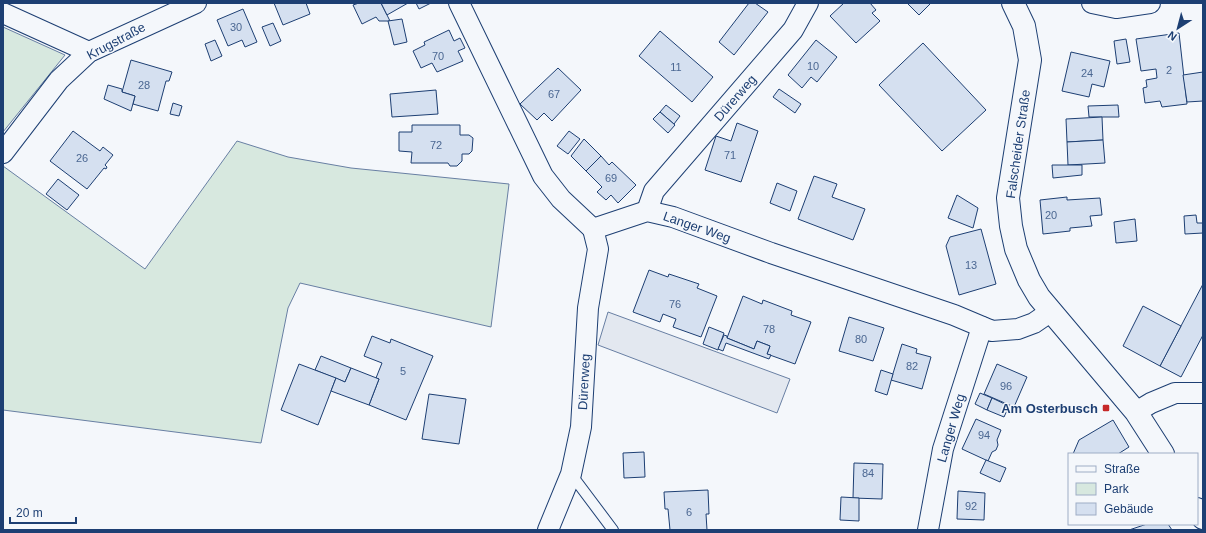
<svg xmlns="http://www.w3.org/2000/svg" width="1206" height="533" viewBox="0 0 1206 533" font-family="Arial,sans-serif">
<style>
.green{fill:#d7e8df;stroke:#687fa3}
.parking{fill:#e3e8f0;stroke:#687fa3}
.building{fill:#d5e0f0;stroke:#1d3f73}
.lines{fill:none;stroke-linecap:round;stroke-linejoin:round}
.lane-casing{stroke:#1d3f73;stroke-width:12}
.street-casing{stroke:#1d3f73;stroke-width:22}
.secondary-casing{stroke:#1d3f73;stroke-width:24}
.lane{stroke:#f4f7fb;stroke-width:10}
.street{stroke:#f4f7fb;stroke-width:20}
.secondary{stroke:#f4f7fb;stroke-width:22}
.poi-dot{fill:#c62828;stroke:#f4f7fb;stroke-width:1.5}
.labels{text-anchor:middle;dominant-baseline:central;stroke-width:3;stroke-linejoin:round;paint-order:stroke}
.number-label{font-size:11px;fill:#4b6792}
.street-label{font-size:13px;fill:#1d3f73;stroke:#f4f7fb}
.poi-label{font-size:13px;font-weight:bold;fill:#1d3f73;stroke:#f4f7fb;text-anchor:end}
</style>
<rect width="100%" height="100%" fill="#f4f7fb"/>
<g class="green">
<path d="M3 27 65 55 3 132Z"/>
<path d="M237 141 288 157 351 168 509 184 491 327 300 283 288 308 261 443 3 410V166L145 269Z"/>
</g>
<path class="parking" d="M608 312 790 379 777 413 598 345Z"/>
<g class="building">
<path d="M274 3H306L310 14 283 25Z"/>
<path d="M359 3H381L390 21H379L376 17 362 24 353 5Z"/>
<path d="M381 3H408L387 15Z"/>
<path d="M416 3H431L419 9Z"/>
<path d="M749 3H755L768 12 734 55 719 42Z"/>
<path d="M844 3H870L876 10 872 13 880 21 856 43 830 16Z"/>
<path d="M907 3H931L919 15Z"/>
<path d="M243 9 257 42 245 47 242 40 228 46 217 20Z"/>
<path d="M402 19 407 42 394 45 388 21Z"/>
<path d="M273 23 281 41 270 46 262 27Z"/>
<path d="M449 30 454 41 460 38 465 48 458 51 463 61 437 72 432 63 421 68 413 51 425 45 424 42Z"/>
<path d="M660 31 713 77 692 102 639 56Z"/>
<path d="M1179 33 1187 104 1162 107 1160 101 1145 103 1143 88 1147 87 1146 80 1157 78 1156 69 1141 71 1136 39Z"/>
<path d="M1126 39 1130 62 1117 64 1114 41Z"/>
<path d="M215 40 222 56 211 61 205 44Z"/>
<path d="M816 40 837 57 817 82 811 77 802 88 788 75Z"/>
<path d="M923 43 986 110 942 151 879 85Z"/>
<path d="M1071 52 1110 61 1104 87 1092 84 1089 97 1062 91Z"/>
<path d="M131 60 172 72 169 81H166L158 111 133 104 135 96 122 92Z"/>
<path d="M558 68 581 90 552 121 544 113 537 120 520 104Z"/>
<path d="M1203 72V101L1187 102 1183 75Z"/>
<path d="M108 85 122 89V92L135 96 131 111 104 99Z"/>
<path d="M779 89 801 104 795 113 773 97Z"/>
<path d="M436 90 438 114 392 117 390 94Z"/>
<path d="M173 103 182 106 179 116 170 114Z"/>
<path d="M666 105 680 116 674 124 660 112Z"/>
<path d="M1118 105 1119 117H1089L1088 106Z"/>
<path d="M660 112 675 125 668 133 653 119Z"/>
<path d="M1102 117 1103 140 1067 142 1066 119Z"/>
<path d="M737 123 758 131 741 182 705 170 716 136 731 141Z"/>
<path d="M412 125H460V135H469L473 138 472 151 469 154H462V161L457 166H450L448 163H411L412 152 399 151V132H412Z"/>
<path d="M73 131 100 151 103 147 113 155 105 165 107 167 106 169 104 168 87 189 50 161Z"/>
<path d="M569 131 580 139 568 154 557 146Z"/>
<path d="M584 139 601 156 586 171 571 156Z"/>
<path d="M1103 140 1105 163 1068 165 1067 142Z"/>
<path d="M601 156 609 165 612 162 636 185 618 203 611 195 606 200 597 192 602 187 586 171Z"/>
<path d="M1052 165H1082V175L1053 178Z"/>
<path d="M814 176 837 184 832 197 865 209 853 240 798 219Z"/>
<path d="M58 179 79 195 67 210 46 194Z"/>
<path d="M777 183 797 191 790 211 770 203Z"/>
<path d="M957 195 978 208 973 228 948 218Z"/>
<path d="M1067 197V200L1100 198 1102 215 1090 216 1092 226 1070 228V231L1043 234 1040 200Z"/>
<path d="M1196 215 1197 223H1203V233L1185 234 1184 216Z"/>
<path d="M1135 219 1137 241 1116 243 1114 222Z"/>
<path d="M981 229 996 284 959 295 946 246 950 237Z"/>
<path d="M649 270 668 277 669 274 699 284 697 288 717 296 701 337 673 327 676 319 663 314 660 322 633 312Z"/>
<path d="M1203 284V335L1181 377 1160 366Z"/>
<path d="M743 296 762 304 763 300 792 311 791 315 811 322 795 364 767 354 770 346 757 341 754 349 727 338Z"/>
<path d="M1143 306 1181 326 1160 366 1123 346Z"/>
<path d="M849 317 884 328 873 361 839 351Z"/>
<path d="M709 327 724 333 718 350 703 344Z"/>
<path d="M724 335 727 336V338L754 349 757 341 770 346 767 354 771 355 769 359 726 343 723 351 718 349Z"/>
<path d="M372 336 390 343 391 339 433 356 406 420 369 405 379 379 376 378 382 363 364 356Z"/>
<path d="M902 344 917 349 916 353 931 357 922 389 891 380Z"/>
<path d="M321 356 351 368 345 382 315 370Z"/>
<path d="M299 364 336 378 318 425 281 410Z"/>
<path d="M997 364 1027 377 1014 407 984 394Z"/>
<path d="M351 368 379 379 369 405 331 391 336 378 345 382Z"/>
<path d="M881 370 893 374 887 395 875 391Z"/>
<path d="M980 393 992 398 987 410 975 404Z"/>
<path d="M429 394 466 399 459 444 422 439Z"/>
<path d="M992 398 1009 406 1004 417 987 410Z"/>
<path d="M976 419 1001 430 997 440 998 445 996 450 992 452 988 461 962 449Z"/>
<path d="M1113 420 1129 447 1118 454H1073L1079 440Z"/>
<path d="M644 452 645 477 624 478 623 453Z"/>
<path d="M986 460 1006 468 1000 482 980 473Z"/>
<path d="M854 463 883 464 882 499 853 498Z"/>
<path d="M708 490 709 514H706L707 530H670L668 509H665L664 492Z"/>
<path d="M958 491 985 493 984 520 957 519Z"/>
<path d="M841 497 859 498V521L840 520Z"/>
<path d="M1147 524H1168L1172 530H1129Z"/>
</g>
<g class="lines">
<g class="lane-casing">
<path id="lane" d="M571 474 613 530"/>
</g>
<g class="street-casing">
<g id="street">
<path d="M459 3 543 176 561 199 593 229"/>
<path d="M1092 3 1116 8 1150 3"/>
<path d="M3 13 89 52"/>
<path d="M3 153 59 80 89 52 196 3"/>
<path d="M647 211 654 191 793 30 808 3"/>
<path d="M593 229 647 211 673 217 771 253 954 315 992 331 1018 329 1034 323 1050 312"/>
<path d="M1136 412 1151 403 1175 393H1203"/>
<path d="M548 530 571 474 581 427 588 308 598 249 593 229"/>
<path d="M928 530 943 449 982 327"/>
</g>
</g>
<g class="secondary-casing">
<g id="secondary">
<path d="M1013 3 1024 26 1030 60 1008 198 1011 226 1016 249 1029 280 1039 297 1136 412 1163 454"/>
<path d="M1197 509 1203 518"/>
</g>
</g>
<use href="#lane" class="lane"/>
<use href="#street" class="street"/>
<use href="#secondary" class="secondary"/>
</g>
<rect class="poi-dot" x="1102" y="404" width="8" height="8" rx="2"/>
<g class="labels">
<g class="number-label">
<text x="236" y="27">30</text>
<text x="438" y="56">70</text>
<text x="813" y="66">10</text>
<text x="676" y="67">11</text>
<text x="1169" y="70">2</text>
<text x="1087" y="73">24</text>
<text x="144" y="85">28</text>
<text x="554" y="94">67</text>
<text x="436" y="145">72</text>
<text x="730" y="155">71</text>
<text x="82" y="158">26</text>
<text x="611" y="178">69</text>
<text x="1051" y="215">20</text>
<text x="971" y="265">13</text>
<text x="675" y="304">76</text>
<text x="769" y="329">78</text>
<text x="861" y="339">80</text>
<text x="912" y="366">82</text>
<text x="403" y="371">5</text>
<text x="1006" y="386">96</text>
<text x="984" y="435">94</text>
<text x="868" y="473">84</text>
<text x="971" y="506">92</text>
<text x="689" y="512">6</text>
</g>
<g class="street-label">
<text transform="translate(116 41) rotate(-28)">Krugstraße</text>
<text transform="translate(735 98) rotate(-49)">Dürerweg</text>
<text transform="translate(1018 144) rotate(-82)">Falscheider Straße</text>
<text transform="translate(697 227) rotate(19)">Langer Weg</text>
<text transform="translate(584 382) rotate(-87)">Dürerweg</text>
<text transform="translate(951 428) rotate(-74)">Langer Weg</text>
</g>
<g class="poi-label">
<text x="1098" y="408">Am Osterbusch</text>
</g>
</g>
<rect width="1206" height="533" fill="none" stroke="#1d3f73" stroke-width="8"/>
<rect x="1068" y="453" width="130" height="72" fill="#f4f7fb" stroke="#9eadc5"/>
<rect x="1076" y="466" width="20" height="6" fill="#f4f7fb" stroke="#9eadc5"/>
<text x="1104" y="473" font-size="12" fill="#1d3f73">Straße</text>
<rect x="1076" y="483" width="20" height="12" fill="#d7e8df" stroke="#9eadc5"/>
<text x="1104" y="493" font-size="12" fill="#1d3f73">Park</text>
<rect x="1076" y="503" width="20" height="12" fill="#d5e0f0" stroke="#9eadc5"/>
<text x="1104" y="513" font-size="12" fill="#1d3f73">Gebäude</text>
<g transform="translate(1178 28) rotate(216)" stroke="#f4f7fb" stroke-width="3" paint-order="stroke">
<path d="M0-3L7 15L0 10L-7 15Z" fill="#1d3f73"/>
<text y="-6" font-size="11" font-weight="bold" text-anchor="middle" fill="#1d3f73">N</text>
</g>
<path d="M10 517v6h66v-6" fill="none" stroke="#1d3f73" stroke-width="2"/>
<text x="16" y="517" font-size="12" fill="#1d3f73" stroke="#f4f7fb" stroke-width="3" paint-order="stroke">20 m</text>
</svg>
